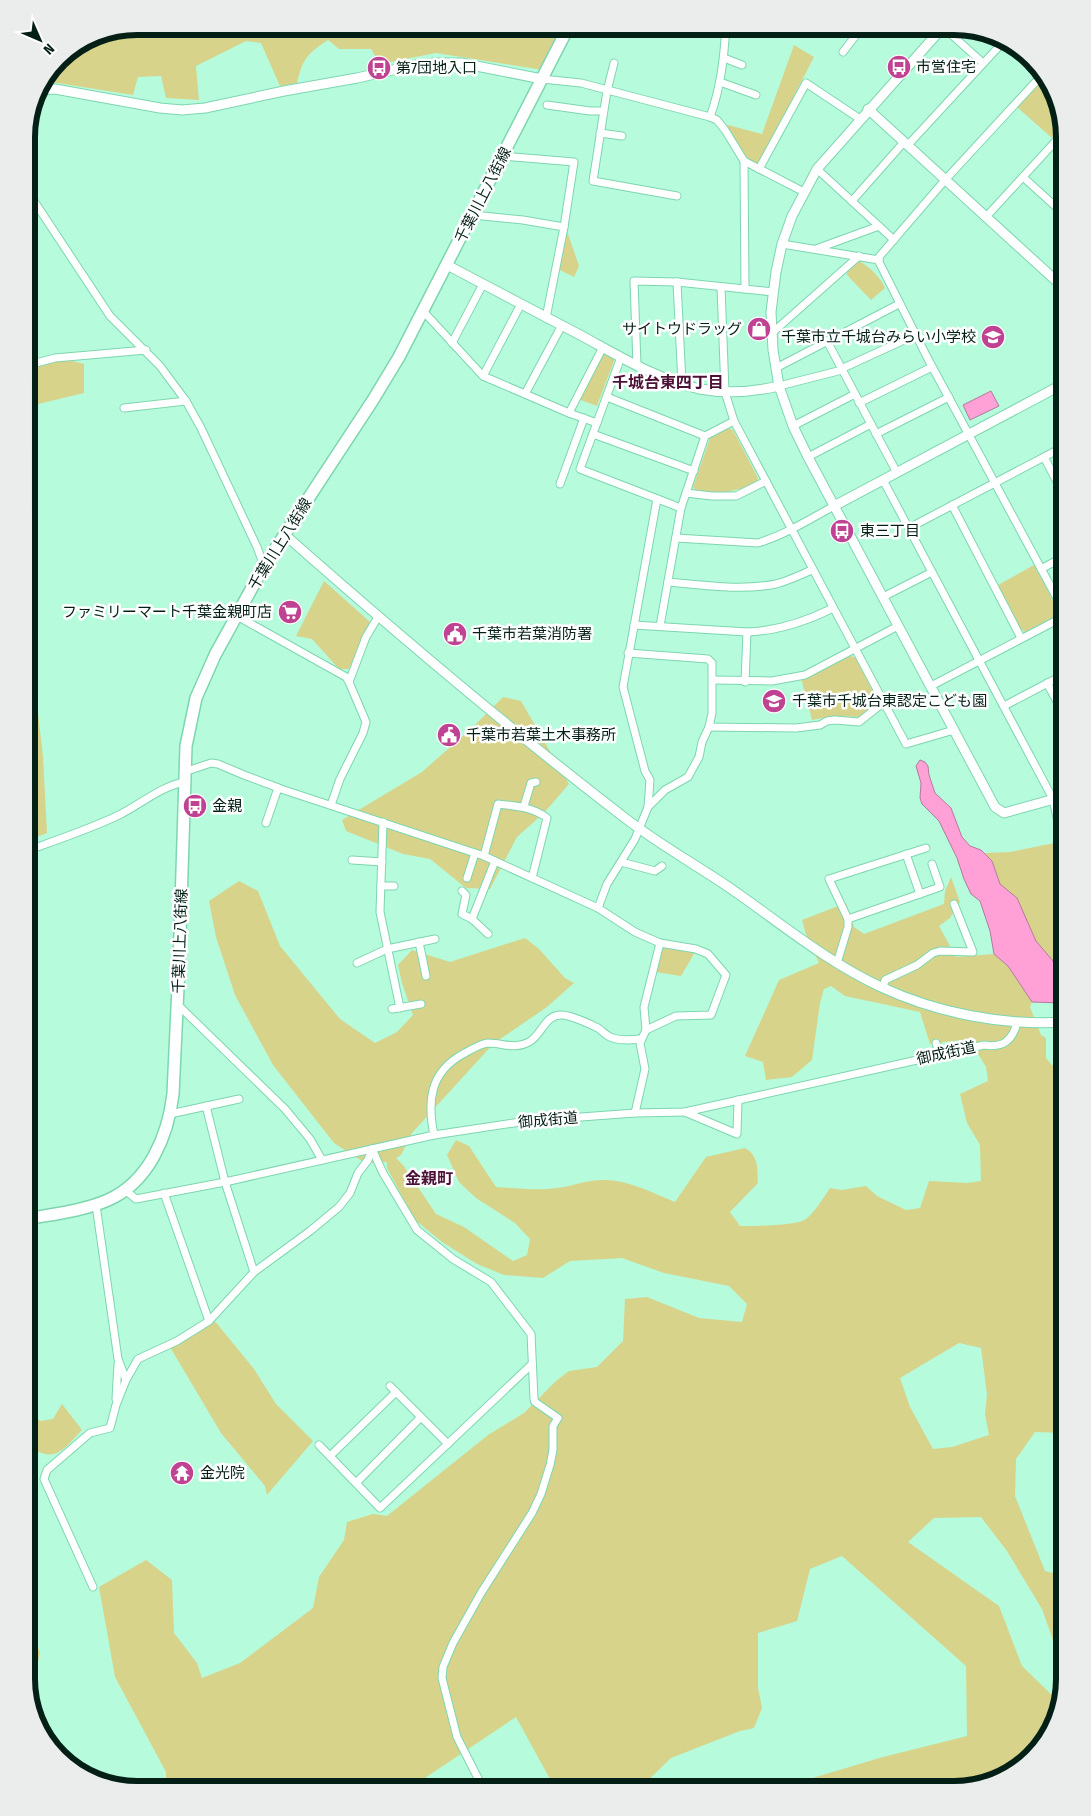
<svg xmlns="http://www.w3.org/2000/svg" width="1091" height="1816" viewBox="0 0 1091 1816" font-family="'Fira Sans Condensed','Noto Sans JP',sans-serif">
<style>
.green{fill:#d8d38b;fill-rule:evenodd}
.water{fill:#ffa0d6;stroke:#b47a9c}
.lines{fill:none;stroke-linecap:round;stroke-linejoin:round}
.minor-casing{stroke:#7dd6b0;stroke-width:9}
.tertiary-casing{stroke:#7dd6b0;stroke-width:11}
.primary-casing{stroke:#7dd6b0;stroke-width:14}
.minor{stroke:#fff;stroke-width:7}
.tertiary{stroke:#fff;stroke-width:9}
.primary{stroke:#fff;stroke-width:11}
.labels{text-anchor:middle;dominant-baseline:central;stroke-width:5;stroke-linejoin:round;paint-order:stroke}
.poi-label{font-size:15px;fill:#042016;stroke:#fff;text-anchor:start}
.street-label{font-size:15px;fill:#042016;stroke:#fff}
.neighbourhood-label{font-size:16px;font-weight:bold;fill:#4d1138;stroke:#fff}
.rim{fill:none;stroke:#042016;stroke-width:6}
</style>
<rect width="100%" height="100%" fill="#b6fbdc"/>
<g class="green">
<path d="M137 26H565L543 70 436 53 380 64 371 49H339L328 40C307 54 303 58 297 83L280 86 261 43 246 41 196 66 199 100 166 98 161 76 138 77 133 95 57 83 42 82 59 59 95 35Z"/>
<path d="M794 45 814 57 760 162 756 163 745 157 724 124 762 134Z"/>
<path d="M1044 77 1053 88 1062 127 1052 138 1017 107Z"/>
<path d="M566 228 579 266 574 277 558 269Z"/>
<path d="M859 261C869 266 881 278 885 288L871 300 847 275V272Z"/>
<path d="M605 354 613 358 614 361 597 406 578 399 601 356Z"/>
<path d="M61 358 84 364V393L34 405 31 420 26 423V368Z"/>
<path d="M728 428 733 430 758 478 757 482C730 494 724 493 696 491L693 487 710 438Z"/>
<path d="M1034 565 1059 612 1058 615 1025 632 1020 628 998 585Z"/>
<path d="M324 581 370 622 349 669H339L312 639 296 636Z"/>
<path d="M26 633H29L43 757 47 833 26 841Z"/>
<path d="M851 656 856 658 878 702 860 717 833 716 812 720 801 678Z"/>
<path d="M503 697 521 701 569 784 544 813 517 837 490 889 466 888 430 859 403 854 346 831 342 820 422 772 474 726Z"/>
<path d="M1065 841V988L1053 961 1036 941 1030 930 1017 898 1000 884 985 853 1010 852Z"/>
<path d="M951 877 960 902 950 918 939 926 956 957 994 954 1008 966 1032 1002 1030 1007 1041 1035 1046 1038V1058L1065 1080V1433L1035 1432 1016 1459 1015 1496 1045 1571 1065 1576V1661L1059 1657 1042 1609 1007 1551 981 1517 934 1518 908 1542 999 1606 1022 1666 1058 1701 1046 1740 1003 1778 954 1790H772L883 1757 967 1736 966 1666 842 1556 810 1569 797 1621 758 1633V1688L762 1708 754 1728 740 1731 671 1758 640 1788 635 1790H556L516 1717 407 1790H166V1772L115 1677 99 1587 146 1560 172 1580 174 1633 197 1663 202 1678 240 1663 313 1608 319 1577 344 1540 347 1522 373 1514 387 1516 488 1435 524 1413 556 1381 569 1371 597 1367 623 1341 625 1299 647 1297 699 1318 742 1322 747 1304 729 1286 664 1273 622 1258 570 1261 543 1278 504 1275 477 1264 442 1242 414 1219 387 1168V1162L365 1163 334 1143 273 1065 235 995 216 937 209 901 239 881 258 891 280 946 340 1019 375 1043 397 1032 413 1015 402 983 398 965 412 950 450 962 525 938 539 949 565 978 574 983 547 1007 493 1044 412 1133 401 1155 396 1158 403 1165 436 1214 464 1227 513 1261 527 1255 530 1239 515 1223 476 1198 459 1182 447 1155 456 1140 469 1146 496 1187C516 1188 537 1191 557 1188 574 1186 588 1179 606 1180 630 1181 653 1193 675 1202L706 1157 745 1148C759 1156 757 1168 758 1183L730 1212 740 1226C753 1226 797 1226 806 1219 816 1211 823 1198 830 1188L842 1190 866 1186 877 1196 906 1210 920 1208 929 1181 967 1183 981 1181 980 1145 967 1123 960 1094 988 1081 986 1067 969 1039 930 1044 920 1012 845 996 831 986 824 989 820 1003 812 1060 792 1077 766 1080 763 1062 745 1056 779 980 819 963 806 934 802 920 846 903 854 927 864 934 944 904 945 891ZM959 1343 981 1348 987 1394 985 1414 989 1435 952 1447 933 1449 910 1407 900 1378Z"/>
<path d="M663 945 695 952 681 976 655 972Z"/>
<path d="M214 1320 254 1369 276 1404 313 1441 267 1495 265 1486 221 1433 170 1347Z"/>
<path d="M62 1404 82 1430C73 1439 60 1458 46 1454 39 1453 32 1449 26 1447V1414L41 1421 53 1419Z"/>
<path d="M26 1626 40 1652 31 1699 26 1679Z"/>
</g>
<g class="water">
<path d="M991 391 999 406 970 420 963 405Z"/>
<path d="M920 760 925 762 928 766 929 775 935 793 951 808 962 837 970 846 981 850 992 861 1000 884 1017 898 1036 941 1053 961 1065 988 1064 995 1061 1003 1032 1002 1008 966 994 954 990 931 980 901 971 894 964 879 957 858 939 821 922 804 920 798 921 783 916 766Z"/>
</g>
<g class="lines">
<g class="minor-casing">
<g id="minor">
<path d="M633 26 638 29"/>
<path d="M943 27 983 63"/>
<path d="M843 52 863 26"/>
<path d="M724 58 742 65"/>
<path d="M614 63 607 91 593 181 677 196"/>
<path d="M1042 75 945 180 879 257V262L928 359 1065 613"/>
<path d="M542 79 581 83 710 117 717 120 725 130 744 161 804 192"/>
<path d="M720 82 756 95"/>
<path d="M547 105 590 111H603"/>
<path d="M710 117C721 87 724 57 726 26"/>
<path d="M600 133 622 136"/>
<path d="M908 145 1004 41"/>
<path d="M503 156 574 162 564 227 546 318"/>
<path d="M744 161 745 289"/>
<path d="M759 169 806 83 860 119"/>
<path d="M817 169 894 240"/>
<path d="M1023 177 1065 215"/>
<path d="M26 182 34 201 110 316 160 366 186 401 201 428 257 547 264 566"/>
<path d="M852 201 904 142"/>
<path d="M473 215 523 220 564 227"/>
<path d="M986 217 1064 132"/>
<path d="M782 244 879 260"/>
<path d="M816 249 879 226"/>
<path d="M677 282 682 384"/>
<path d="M721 287 725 392 734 421 906 744 954 730"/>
<path d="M423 311 483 376 569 413 597 423"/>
<path d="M772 333 859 256"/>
<path d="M827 341 897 473"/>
<path d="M452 343 483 284"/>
<path d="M621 357 580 469 681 508"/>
<path d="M637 365 634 281 677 282 773 292"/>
<path d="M26 368 36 363 55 358 146 350"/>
<path d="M776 368 899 304"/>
<path d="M841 369 915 335"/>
<path d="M483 376 521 304"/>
<path d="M779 386 842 370"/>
<path d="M525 394 562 325"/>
<path d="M607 397 705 436"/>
<path d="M859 403 932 367"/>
<path d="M124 408 186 401"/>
<path d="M569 413 603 347"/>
<path d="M793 426 855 394"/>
<path d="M593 434 694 471"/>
<path d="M876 434 949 397"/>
<path d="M808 457 871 424"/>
<path d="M1044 457 1065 497"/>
<path d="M883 480 1053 799 1060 831"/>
<path d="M560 484 584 418"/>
<path d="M686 493 712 496H736L766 481"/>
<path d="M952 505 1021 638"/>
<path d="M909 528 1065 446"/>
<path d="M676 538 758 543C785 535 810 519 834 506"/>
<path d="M1041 569 1065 556"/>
<path d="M668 582C703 585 741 591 776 584 788 581 800 575 812 570"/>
<path d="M883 597 932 572"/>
<path d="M237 616 346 677 349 682"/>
<path d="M634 625 747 632C778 631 805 622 833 608"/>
<path d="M660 626 681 508 705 436 734 421"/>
<path d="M628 653 708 659 712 663V713L709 727 702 742 699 757 688 777 665 790 648 807"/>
<path d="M713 680 772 681 805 675 898 626"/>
<path d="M745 682 747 632"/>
<path d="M1047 683 1065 716"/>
<path d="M931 686 1065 616"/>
<path d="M1004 706 1065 674"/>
<path d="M709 727 796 728 820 725 827 721 835 720 859 722 884 702"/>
<path d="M184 772 211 763 218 764 244 775 284 790 484 856 598 908 635 932 660 943 696 949 708 954 726 975 711 1015 676 1016 646 1030"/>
<path d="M331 805 340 779 363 733 366 722 349 682 366 637 378 617"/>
<path d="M524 806 531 783 536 782"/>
<path d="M383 822 380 912 400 1008"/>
<path d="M266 823 278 788"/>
<path d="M26 851C57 840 90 829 119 815 141 804 160 787 184 782"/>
<path d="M906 854 920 894"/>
<path d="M484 856 498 804C516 806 533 807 547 818L532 878"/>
<path d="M352 860 382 862"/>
<path d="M621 862 655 871 662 866"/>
<path d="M467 878 475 853"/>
<path d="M381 886H394"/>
<path d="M462 891 466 895 462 914 472 919 488 934"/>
<path d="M598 908 607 884 635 839 648 807 650 780 645 771 623 687 657 499"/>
<path d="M472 919 495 861"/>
<path d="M848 919 940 887 932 864"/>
<path d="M419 942 426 976"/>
<path d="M357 963 387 949 435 939"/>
<path d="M837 963 848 927V919L829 879 926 848"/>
<path d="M883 988 885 980 917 965 933 953 940 951 973 952 954 904"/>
<path d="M177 1004 285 1109 310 1139 322 1160"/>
<path d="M392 1009 421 1004"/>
<path d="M936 1043 940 1055"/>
<path d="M206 1106 225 1182 254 1272"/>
<path d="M685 1112 737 1134 738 1100"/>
<path d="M635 1113 645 1069 640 1043 646 1030 644 1007 660 943"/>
<path d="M170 1114 239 1099"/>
<path d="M434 1135C427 1101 430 1072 463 1054 471 1050 479 1044 488 1043 503 1043 514 1050 529 1042 542 1035 545 1014 562 1015 570 1015 590 1024 598 1028 602 1031 606 1035 610 1037 619 1041 630 1040 640 1039"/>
<path d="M372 1149 383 1173 417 1230 453 1259 491 1282 531 1334 534 1399 535 1402 558 1418 553 1426V1450L550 1465 541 1494 532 1513 481 1593 453 1643 443 1667 442 1678 457 1737 484 1790"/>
<path d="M125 1190 136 1199 225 1182 434 1135 527 1121 635 1113 685 1112 984 1045C1003 1048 1012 1041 1017 1023"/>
<path d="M164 1193 209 1321"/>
<path d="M126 1380 138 1359 177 1341 209 1321 254 1272 310 1231 339 1207 350 1193 358 1173 368 1160 372 1149"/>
<path d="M390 1386 448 1444"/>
<path d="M116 1399 118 1364"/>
<path d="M319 1445 380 1508 532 1364"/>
<path d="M330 1456 396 1392"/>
<path d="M356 1483 421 1417"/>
<path d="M93 1587 44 1479 47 1470 90 1433 110 1428 116 1405 126 1380 118 1359 96 1205"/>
</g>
</g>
<g class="tertiary-casing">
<g id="tertiary">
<path d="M943 27 817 169 792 216 782 244 776 272 771 312 773 350 779 386 793 426 808 457 995 807 1004 813 1065 796"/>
<path d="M37 90 55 89 160 108 182 110 205 108 284 91 357 78 415 65 436 63H461L542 79"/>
<path d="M868 109 1065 289"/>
<path d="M447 265C492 289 537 312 582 336 619 356 658 380 700 389 726 394 753 392 779 386"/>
<path d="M834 506 1065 383"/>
<path d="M284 534C395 632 508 728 625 818 657 843 693 863 727 886 778 921 825 961 881 987 937 1013 1003 1026 1065 1022"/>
</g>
</g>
<g class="primary-casing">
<path id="primary" d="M26 1219C53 1214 83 1211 108 1200 149 1182 168 1136 173 1094L179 966 186 746 196 698 215 655 264 566 373 400 399 357 569 26"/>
</g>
<use href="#minor" class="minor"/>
<use href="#tertiary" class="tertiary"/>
<use href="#primary" class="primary"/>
</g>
<defs>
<g id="bus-disc" transform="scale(1.25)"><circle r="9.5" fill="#c04393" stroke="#fff"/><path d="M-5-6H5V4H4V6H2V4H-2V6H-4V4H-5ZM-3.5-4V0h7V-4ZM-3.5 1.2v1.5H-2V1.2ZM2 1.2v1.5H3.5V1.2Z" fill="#fff"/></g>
<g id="shop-disc" transform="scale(1.25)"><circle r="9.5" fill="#c04393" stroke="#fff"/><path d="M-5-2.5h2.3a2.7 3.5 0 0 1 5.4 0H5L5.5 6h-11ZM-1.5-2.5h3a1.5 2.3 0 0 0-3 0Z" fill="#fff"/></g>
<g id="school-disc" transform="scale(1.25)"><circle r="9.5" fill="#c04393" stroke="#fff"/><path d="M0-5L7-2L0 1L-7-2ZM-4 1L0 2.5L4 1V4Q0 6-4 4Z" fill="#fff"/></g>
<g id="supermarket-disc" transform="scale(1.25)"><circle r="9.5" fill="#c04393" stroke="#fff"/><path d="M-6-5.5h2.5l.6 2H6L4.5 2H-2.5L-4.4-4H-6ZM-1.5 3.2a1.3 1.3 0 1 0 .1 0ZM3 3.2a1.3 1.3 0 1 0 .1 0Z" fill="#fff"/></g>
<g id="civic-disc" transform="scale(1.25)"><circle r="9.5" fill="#c04393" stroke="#fff"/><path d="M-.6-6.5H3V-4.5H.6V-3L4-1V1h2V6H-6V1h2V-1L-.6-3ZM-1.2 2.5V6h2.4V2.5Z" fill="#fff"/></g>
<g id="temple-disc" transform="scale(1.25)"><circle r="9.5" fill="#c04393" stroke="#fff"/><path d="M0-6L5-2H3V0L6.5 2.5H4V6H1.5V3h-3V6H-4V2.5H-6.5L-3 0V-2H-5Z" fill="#fff"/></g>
</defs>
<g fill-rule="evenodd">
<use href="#bus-disc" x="899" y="67"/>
<use href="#bus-disc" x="379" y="68"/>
<use href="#shop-disc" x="759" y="329"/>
<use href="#school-disc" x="993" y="337"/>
<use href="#bus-disc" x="842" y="531"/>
<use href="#supermarket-disc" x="290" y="612"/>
<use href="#civic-disc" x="455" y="634"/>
<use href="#school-disc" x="774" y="701"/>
<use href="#civic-disc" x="449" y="735"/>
<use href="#bus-disc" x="195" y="806"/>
<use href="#temple-disc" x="182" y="1473"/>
</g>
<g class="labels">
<g class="poi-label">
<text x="916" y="67">市営住宅</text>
<text x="396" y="68">第7団地入口</text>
<text x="742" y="329" text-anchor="end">サイトウドラッグ</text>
<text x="976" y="337" text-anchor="end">千葉市立千城台みらい小学校</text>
<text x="860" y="531">東三丁目</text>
<text x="272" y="612" text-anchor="end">ファミリーマート千葉金親町店</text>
<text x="472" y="634">千葉市若葉消防署</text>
<text x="792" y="701">千葉市千城台東認定こども園</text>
<text x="466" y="735">千葉市若葉土木事務所</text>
<text x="212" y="806">金親</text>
<text x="200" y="1473">金光院</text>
</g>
<g class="street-label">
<text transform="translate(483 195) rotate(-63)">千葉川上八街線</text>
<text transform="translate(280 544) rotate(-58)">千葉川上八街線</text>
<text transform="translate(180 941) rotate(-88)">千葉川上八街線</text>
<text transform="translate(946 1053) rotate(-12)">御成街道</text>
<text transform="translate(548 1120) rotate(-5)">御成街道</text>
</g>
<g class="neighbourhood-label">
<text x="668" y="382">千城台東四丁目</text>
<text x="429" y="1178">金親町</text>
</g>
</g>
<path d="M0 0H1091V1816H0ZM137 35H954A102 102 0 0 1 1056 137V1679A102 102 0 0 1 954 1781H137A102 102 0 0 1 35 1679V137A102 102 0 0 1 137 35Z" fill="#ebedec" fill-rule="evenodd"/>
<path class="rim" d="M137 35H954A102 102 0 0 1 1056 137V1679A102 102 0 0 1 954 1781H137A102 102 0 0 1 35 1679V137A102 102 0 0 1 137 35Z"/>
<g transform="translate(40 40) rotate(135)" stroke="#ffffff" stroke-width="4" paint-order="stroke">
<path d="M0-4L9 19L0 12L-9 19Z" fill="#042016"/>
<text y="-8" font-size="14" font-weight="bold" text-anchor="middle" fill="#042016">N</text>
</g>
</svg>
